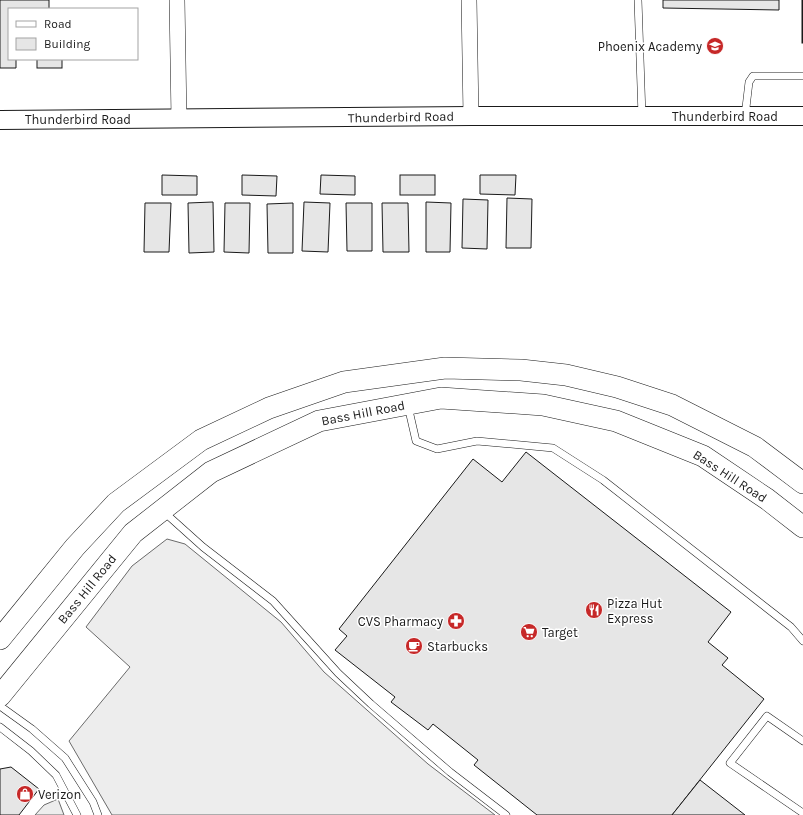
<svg xmlns="http://www.w3.org/2000/svg" width="803" height="815" viewBox="0 0 803 815" font-family="Karla,sans-serif">
<style>
.parking{fill:#ededed;stroke:#6a6a6a}
.building{fill:#e6e6e6;stroke:#1a1a1a}
.lines{fill:none;stroke-linecap:round;stroke-linejoin:round}
.service-casing{stroke:#1a1a1a;stroke-width:8}
.minor-casing{stroke:#1a1a1a;stroke-width:16}
.tertiary-casing{stroke:#1a1a1a;stroke-width:20}
.secondary-casing{stroke:#1a1a1a;stroke-width:22}
.service{stroke:#fff;stroke-width:7}
.minor{stroke:#fff;stroke-width:15}
.tertiary{stroke:#fff;stroke-width:18}
.secondary{stroke:#fff;stroke-width:21}
.labels{text-anchor:middle;dominant-baseline:central;stroke-width:3;stroke-linejoin:round;paint-order:stroke}
.poi-label{font-size:13px;fill:#1a1a1a;stroke:#fff;text-anchor:start}
.street-label{font-size:13px;fill:#1a1a1a;stroke:#fff}
</style>
<rect width="100%" height="100%" fill="#fff"/>
<g class="parking">
<path d="M167 539 185 544 281 622 324 672 428 764 495 815H112L69 741 130 667 86 627 132 566Z"/>
<path d="M58 799 64 815H35L44 805Z"/>
</g>
<g class="building">
<path d="M0 0H49V9H9V59H16V68H0Z"/>
<path d="M663 0H779V10L663 8Z"/>
<rect x="802" y="0" width="1" height="43"/>
<rect x="37" y="59" width="25" height="9"/>
<path d="M162 175 197 176V195H162Z"/>
<path d="M242 175 277 176 276 196 242 195Z"/>
<path d="M321 175 355 176V195L320 194Z"/>
<rect x="400" y="175" width="35" height="20"/>
<path d="M480 175H516L515 195 480 194Z"/>
<path d="M507 198 532 199 531 248H506Z"/>
<path d="M463 199 488 200 487 249 462 248Z"/>
<path d="M213 202 214 252 189 253 188 203Z"/>
<path d="M304 202 330 203 328 252 302 251Z"/>
<path d="M426 202 451 203 450 252H426Z"/>
<path d="M145 203H171L169 252H144Z"/>
<path d="M225 203H250L249 253 224 252Z"/>
<path d="M293 203V253H268L267 204Z"/>
<path d="M346 203H372V251H347Z"/>
<path d="M382 203H408L409 252H383Z"/>
<path d="M526 452 731 612 708 642 728 658 722 665 764 699 672 815H537L474 765 478 760 433 724 428 730 391 702 395 697 335 650 347 636 339 629 473 459 502 482Z"/>
<path d="M11 767 39 789 19 815H0V769Z"/>
<path d="M700 780 745 815H672Z"/>
</g>
<g class="lines">
<g class="service-casing">
<g id="service">
<path d="M638 0 642 116"/>
<path d="M745 116 749 82 753 76H803"/>
<path d="M408 406 416 441 437 449 477 441 553 448 603 480 791 627 803 641"/>
<path d="M164 512 203 547 273 601 338 673 371 704 450 772 506 815"/>
<path d="M0 706 32 729 65 758 93 802 98 815"/>
<path d="M0 727 31 751 56 775 77 815"/>
<path d="M803 741 767 716 730 763 803 813"/>
</g>
</g>
<g class="minor-casing">
<g id="minor">
<path d="M177 0 179 119"/>
<path d="M469 0 471 116"/>
</g>
</g>
<g class="tertiary-casing">
<path id="tertiary" d="M0 120 471 116H803"/>
</g>
<g class="secondary-casing">
<g id="secondary">
<path d="M0 639 75 547 116 503 201 440 269 408 344 382 445 368 521 370 566 375 617 387 672 405 755 447 803 483"/>
<path d="M0 696 133 533 211 472 319 421 441 398 543 405 616 421 703 456 767 499 803 527"/>
</g>
</g>
<use href="#service" class="service"/>
<use href="#minor" class="minor"/>
<use href="#tertiary" class="tertiary"/>
<use href="#secondary" class="secondary"/>
</g>
<defs>
<g id="school-disc" transform="scale(0.9)"><circle r="9.5" fill="#c62828" stroke="#fff"/><path d="M0-5L7-2L0 1L-7-2ZM-4 1L0 2.5L4 1V4Q0 6-4 4Z" fill="#fff"/></g>
<g id="restaurant-disc" transform="scale(0.9)"><circle r="9.5" fill="#c62828" stroke="#fff"/><path d="M-5-6h1v4h1v-4h1v4h1v-4h1v5L-1.5 .5V6h-2V.5L-5-1ZM5-6V6H3V1.5H1.5Q1.5-4 5-6Z" fill="#fff"/></g>
<g id="pharmacy-disc" transform="scale(0.9)"><circle r="9.5" fill="#c62828" stroke="#fff"/><path d="M-2-6h4v4h4v4h-4v4h-4v-4h-4v-4h4Z" fill="#fff"/></g>
<g id="supermarket-disc" transform="scale(0.9)"><circle r="9.5" fill="#c62828" stroke="#fff"/><path d="M-6-5.5h2.5l.6 2H6L4.5 2H-2.5L-4.4-4H-6ZM-1.5 3.2a1.3 1.3 0 1 0 .1 0ZM3 3.2a1.3 1.3 0 1 0 .1 0Z" fill="#fff"/></g>
<g id="cafe-disc" transform="scale(0.9)"><circle r="9.5" fill="#c62828" stroke="#fff"/><path d="M-5.5-4.5H6V0H3Q3 3.5 0 3.5H-2.5Q-5.5 3.5-5.5 0ZM3-3.2v2h1.7v-2ZM-6 4.5H4V6H-6Z" fill="#fff"/></g>
<g id="shop-disc" transform="scale(0.9)"><circle r="9.5" fill="#c62828" stroke="#fff"/><path d="M-5-2.5h2.3a2.7 3.5 0 0 1 5.4 0H5L5.5 6h-11ZM-1.5-2.5h3a1.5 2.3 0 0 0-3 0Z" fill="#fff"/></g>
</defs>
<g fill-rule="evenodd">
<use href="#school-disc" x="715" y="46"/>
<use href="#restaurant-disc" x="594" y="610"/>
<use href="#pharmacy-disc" x="456" y="621"/>
<use href="#supermarket-disc" x="529" y="632"/>
<use href="#cafe-disc" x="414" y="646"/>
<use href="#shop-disc" x="25" y="794"/>
</g>
<g class="labels">
<g class="poi-label">
<text x="702" y="46" text-anchor="end">Phoenix Academy</text>
<text x="607" y="603">Pizza Hut<tspan x="607" dy="15">Express</tspan></text>
<text x="443" y="621" text-anchor="end">CVS Pharmacy</text>
<text x="542" y="632">Target</text>
<text x="427" y="646">Starbucks</text>
<text x="38" y="794">Verizon</text>
</g>
<g class="street-label">
<text x="725" y="116">Thunderbird Road</text>
<text transform="translate(401 117) rotate(-1)">Thunderbird Road</text>
<text x="78" y="119">Thunderbird Road</text>
<text transform="translate(363 413) rotate(-11)">Bass Hill Road</text>
<text transform="translate(730 476) rotate(33)">Bass Hill Road</text>
<text transform="translate(87 589) rotate(-51)">Bass Hill Road</text>
</g>
</g>
<rect x="8" y="8" width="130" height="52" fill="#ffffff" stroke="#a3a3a3"/>
<rect x="16" y="21" width="20" height="6" fill="#ffffff" stroke="#a3a3a3"/>
<text x="44" y="28" font-size="12" fill="#1a1a1a">Road</text>
<rect x="16" y="38" width="20" height="12" fill="#e6e6e6" stroke="#a3a3a3"/>
<text x="44" y="48" font-size="12" fill="#1a1a1a">Building</text>
</svg>
